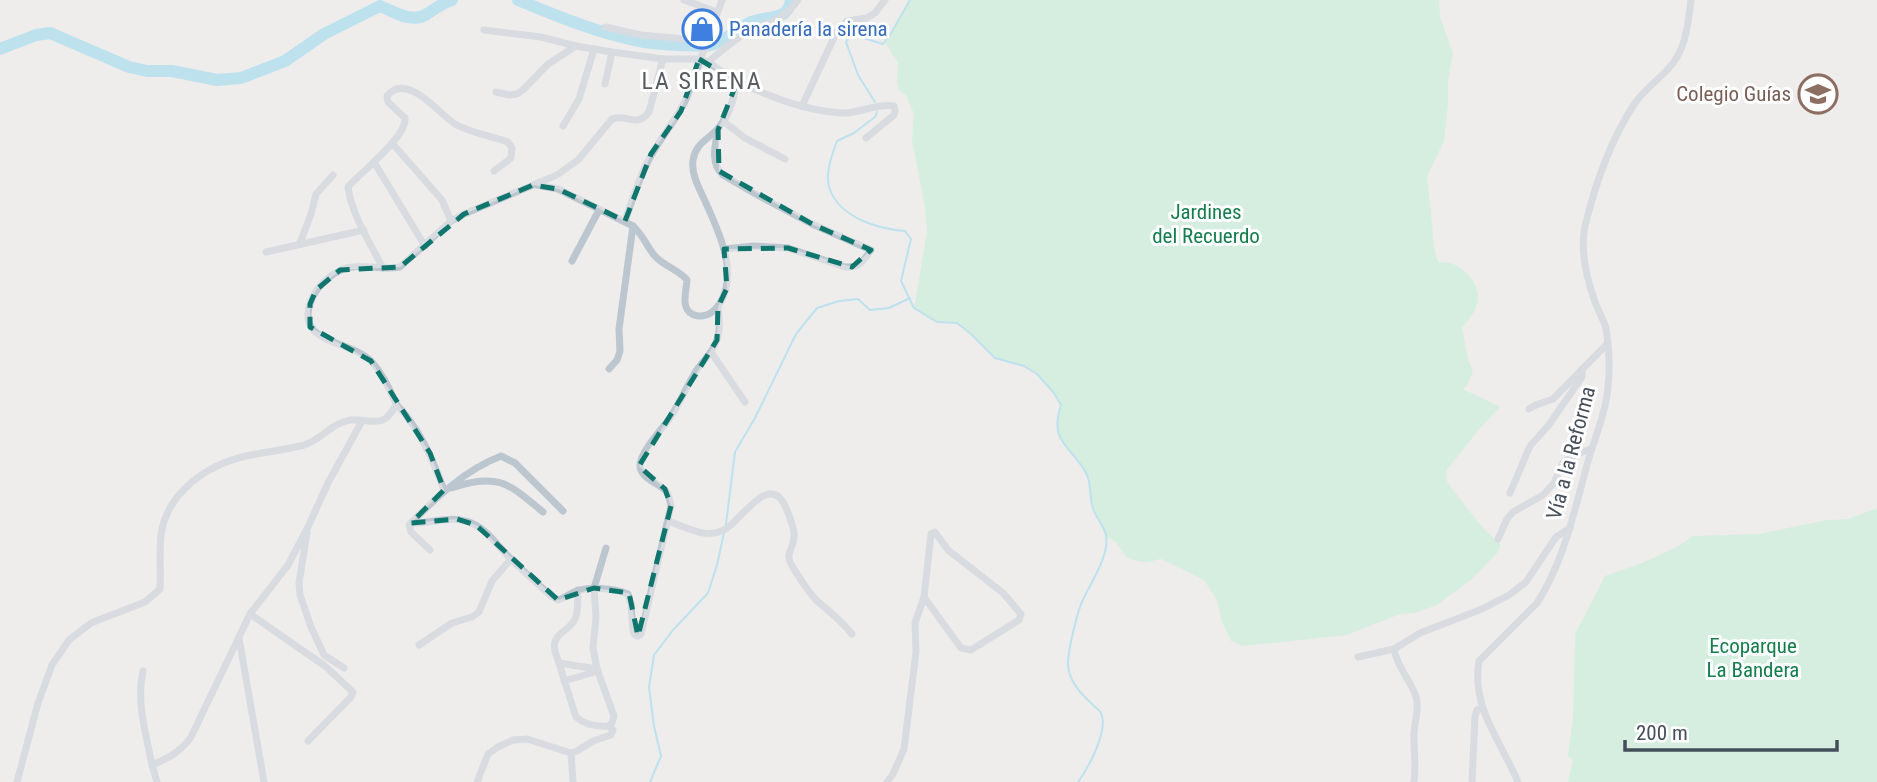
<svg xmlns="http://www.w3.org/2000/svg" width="1877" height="782" viewBox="0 0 1877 782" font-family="'Roboto Condensed',sans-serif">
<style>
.green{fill:#b7f0cf}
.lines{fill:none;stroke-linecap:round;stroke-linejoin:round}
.stream{stroke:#82d4ef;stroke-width:2}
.river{stroke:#82d4ef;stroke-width:12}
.minor{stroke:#bcc6cf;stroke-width:7}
.marked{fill:none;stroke:#0f766e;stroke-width:5;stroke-dasharray:14 9;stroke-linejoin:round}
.labels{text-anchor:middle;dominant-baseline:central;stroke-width:6;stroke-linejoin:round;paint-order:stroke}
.shop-label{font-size:21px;fill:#366cbe;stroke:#fff;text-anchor:start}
.education-label{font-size:21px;fill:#785e54;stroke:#fff;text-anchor:end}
.park-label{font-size:21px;fill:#137d4c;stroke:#fff}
.street-label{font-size:21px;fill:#444e5a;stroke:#fff}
.quarter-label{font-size:24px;letter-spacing:2px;fill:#585c61;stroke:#fff}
</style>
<rect width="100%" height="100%" fill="#efecec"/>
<g class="green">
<path d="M910 0H1439L1440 17 1453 53 1448 80V103L1444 141 1427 176 1435 253 1439 263C1456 258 1478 279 1478 297 1478 308 1470 320 1462 327L1468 359 1473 371 1467 386 1463 389 1500 407 1480 428 1447 470 1446 479 1450 486 1482 527 1501 545 1497 553 1472 579 1437 605 1415 613 1400 614 1347 635 1243 646 1231 641 1222 622 1217 600 1204 580 1161 559 1147 562 1137 561 1126 557 1116 542 1106 536 1093 510 1088 477 1080 464 1060 438 1057 428V417L1061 405 1054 393 1037 374 1024 366 995 358 971 334 957 323 937 322 914 308 927 232 925 207 912 140 914 114 906 95 900 91 897 83 898 63 885 42Z"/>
<path d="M1877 508V782H1568L1573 760 1568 756 1573 718 1575 634 1605 576 1642 563 1677 547 1693 536 1759 534 1827 520 1848 519Z"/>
</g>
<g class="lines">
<g class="stream">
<path d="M875 102 858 75 846 42 850 36 854 35 883 44 890 35 910 0"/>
<path d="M877 112 875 117 854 133 837 141C832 155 824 175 830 190 841 218 878 229 905 231L911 239 901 281 914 308 937 322 957 323 971 334 995 358 1024 366 1037 374 1054 393 1061 405C1048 444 1073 446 1087 475 1092 486 1089 501 1094 511 1097 519 1104 526 1106 535 1110 556 1089 585 1081 604 1076 618 1069 647 1068 661 1067 680 1081 694 1094 706 1094 706 1101 712 1101 713 1109 731 1088 768 1078 782"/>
<path d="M726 524 735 452 755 418 796 334 817 308 839 301 858 299 870 310 889 308 910 298"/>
<path d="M650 782 661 756 654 726 649 687 654 655 673 630 708 593 717 565 724 533"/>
</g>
<g class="river">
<path d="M518 0C559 17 600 34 644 42 663 45 684 45 704 46 724 44 733 31 749 23 760 18 773 19 783 14 788 11 790 6 791 0"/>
<path d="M0 49 36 35 50 33 129 67 147 71H172L217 80 241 78 285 61 324 34 380 6C395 12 412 24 427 14 435 9 442 3 452 0"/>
</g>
<g class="minor">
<path d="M684 0 717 12"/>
<path d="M605 27 641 35 706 41"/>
<path d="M484 30 541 37 576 46 612 52 663 59H699L708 62 737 82C734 99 730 114 719 127 710 139 696 142 693 160 691 174 699 188 705 201 718 230 739 272 720 303 715 311 708 317 698 316 679 313 686 293 687 280 678 269 663 266 654 255 646 245 643 235 633 226L558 189 537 185"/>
<path d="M708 62C719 53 730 43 743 35 767 20 778 26 798 0"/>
<path d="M737 82C770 96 804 111 841 113 859 114 876 103 894 106L895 111 894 115 866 138"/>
<path d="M605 84 612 52"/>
<path d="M496 92 509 95 517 94 524 89 548 64 576 46"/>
<path d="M802 106 837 31 847 21 867 18 875 13 885 0"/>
<path d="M723 121 745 138 785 159"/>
<path d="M563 126 579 99 594 49"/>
<path d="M718 130C715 145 710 164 723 175L759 196 812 224 871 250C863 261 860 268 845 267L788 248 754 246 724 249"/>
<path d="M392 143 442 200 451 221"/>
<path d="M374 162 425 246"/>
<path d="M625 221C633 198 640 174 652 154 663 134 678 118 687 97L722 0"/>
<path d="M300 243 311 214 316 194 333 175"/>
<path d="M266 252 364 230"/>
<path d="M572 261 599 210"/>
<path d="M383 268C371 245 351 213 348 187 361 172 407 137 405 118L388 102 387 96C407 71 439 114 455 124 471 133 491 136 508 142L512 148 511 158 494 171"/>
<path d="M711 352 745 402"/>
<path d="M609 369 617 360 620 351 619 329 633 226"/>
<path d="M396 404C420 429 432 458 444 490"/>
<path d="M1529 409 1536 405 1553 399 1607 344"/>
<path d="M451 488C499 473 507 482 543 512"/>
<path d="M1510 493 1530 446 1548 426 1582 377V369"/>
<path d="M563 511 515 463 501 456C465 470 438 496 411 523 429 524 448 516 465 521 486 526 496 545 511 559 524 572 538 584 551 596L558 600C564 598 569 594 574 592 589 586 613 588 628 594L631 604 633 631 634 634 638 636 641 634 671 506C670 501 669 495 666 491 658 482 640 479 640 465 641 451 661 430 669 419 680 404 686 387 696 371 703 361 713 352 717 340 721 328 719 319 718 307"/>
<path d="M668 521C691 529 712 543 732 524 741 515 750 505 760 498 779 485 786 506 791 521 792 526 795 531 794 536 794 548 784 554 792 566 799 577 808 592 817 601 830 612 842 621 852 634"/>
<path d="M411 523 409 525 411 532 430 550"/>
<path d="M307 533 299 583 300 595 311 627 324 655 344 668"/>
<path d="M1498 539 1507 519 1513 512 1543 495 1554 483 1563 463 1572 456 1591 449"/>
<path d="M606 548 594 588 596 617 593 648 597 669 614 716 612 723 609 726"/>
<path d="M578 590C577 599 579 611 575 619 568 633 551 633 555 651L576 717C585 725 597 727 609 726"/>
<path d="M250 614 325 666 353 692 351 697 308 741"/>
<path d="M239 638 264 782"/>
<path d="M419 645 452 623 472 617 479 612 492 581 511 559"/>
<path d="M1394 649C1397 667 1409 678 1415 694 1421 708 1413 724 1414 738 1414 753 1416 767 1414 782"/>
<path d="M1358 657 1394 649 1420 633 1482 609 1509 595 1526 582 1556 537 1570 528"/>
<path d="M559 663 597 669"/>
<path d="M143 671C136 702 146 734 152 765"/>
<path d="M564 681 598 671"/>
<path d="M571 753 573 782"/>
<path d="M17 782 38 703 52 665 69 640 91 623 145 602 160 589C161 571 159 553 161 535 167 492 207 465 246 456 265 452 285 450 304 445 322 440 332 422 351 420 373 419 384 430 396 404 390 389 383 374 372 362 351 339 294 345 311 301 316 288 328 276 341 270 359 262 380 271 400 267L451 221 464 214 557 175 578 160 612 119C627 113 636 129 649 112L663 59"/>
<path d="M157 782 152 765C169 758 180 752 191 737L250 614 288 565 307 529 328 483 362 421"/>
<path d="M477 782 488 754 498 747 513 740 527 739 571 753 577 751 593 741 611 735 613 730 609 726"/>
<path d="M887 782 893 774 904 749 916 652 915 623 924 597 931 534 935 532 948 550 1003 593 1021 614 1019 620 971 650 961 648 924 597"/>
<path d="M1472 782 1475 716 1477 710 1482 708"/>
<path d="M1518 782C1501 741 1471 708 1479 661L1537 603C1565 560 1575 507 1589 458 1596 435 1606 411 1608 387 1610 369 1609 346 1606 328 1603 318 1597 309 1594 299 1586 276 1580 250 1585 226 1595 185 1611 139 1635 103 1644 90 1657 81 1668 69 1686 51 1688 24 1691 0"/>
</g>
</g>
<path d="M0 0H1877V782H0ZM699 59 737 82 718 130 719 171 812 224 871 250 852 267 788 248 724 249 727 288 718 307 717 340 639 466 665 489 671 506 638 636 629 593 594 588 558 600 476 525 457 519 411 523 444 490 430 453 371 361 310 327V304L316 290 340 270 400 267 464 214 533 185 558 189 625 221 651 154 681 111Z" fill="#efecec" fill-opacity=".55" fill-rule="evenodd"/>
<path class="marked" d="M699 59 737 82 718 130 719 171 812 224 871 250 852 267 788 248 724 249 727 288 718 307 717 340 639 466 665 489 671 506 638 636 629 593 594 588 558 600 476 525 457 519 411 523 444 490 430 453 371 361 310 327V304L316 290 340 270 400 267 464 214 533 185 558 189 625 221 651 154 681 111Z"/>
<defs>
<g id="shop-ring" transform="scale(2.0125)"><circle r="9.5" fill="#fff" stroke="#3f7fe0" stroke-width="1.5"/><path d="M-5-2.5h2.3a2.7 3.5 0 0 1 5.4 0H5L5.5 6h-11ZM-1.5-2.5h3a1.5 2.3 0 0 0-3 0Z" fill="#3f7fe0"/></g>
<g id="school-ring" transform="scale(2.0125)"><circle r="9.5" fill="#fff" stroke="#8d6e63" stroke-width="1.5"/><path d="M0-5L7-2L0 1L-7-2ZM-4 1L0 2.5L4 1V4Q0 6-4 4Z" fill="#8d6e63"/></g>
</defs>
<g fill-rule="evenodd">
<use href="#shop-ring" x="702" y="29"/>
<use href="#school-ring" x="1818" y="94"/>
</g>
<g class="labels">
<g class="shop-label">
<text x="729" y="29">Panadería la sirena</text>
</g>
<g class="education-label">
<text x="1791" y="94">Colegio Guías</text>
</g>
<g class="park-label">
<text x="1206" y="212">Jardines<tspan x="1206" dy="24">del Recuerdo</tspan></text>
<text x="1753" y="646">Ecoparque<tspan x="1753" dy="24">La Bandera</tspan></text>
</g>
<g class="street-label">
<text transform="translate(1571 453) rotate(-75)">Vía a la Reforma</text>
</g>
<g class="quarter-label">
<text x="702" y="81">LA SIRENA</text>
</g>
</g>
<path d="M1625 740v10h212v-10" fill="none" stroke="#444e5a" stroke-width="3.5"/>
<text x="1636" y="740" font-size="21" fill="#444e5a" stroke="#ffffff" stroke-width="5" paint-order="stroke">200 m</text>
</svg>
